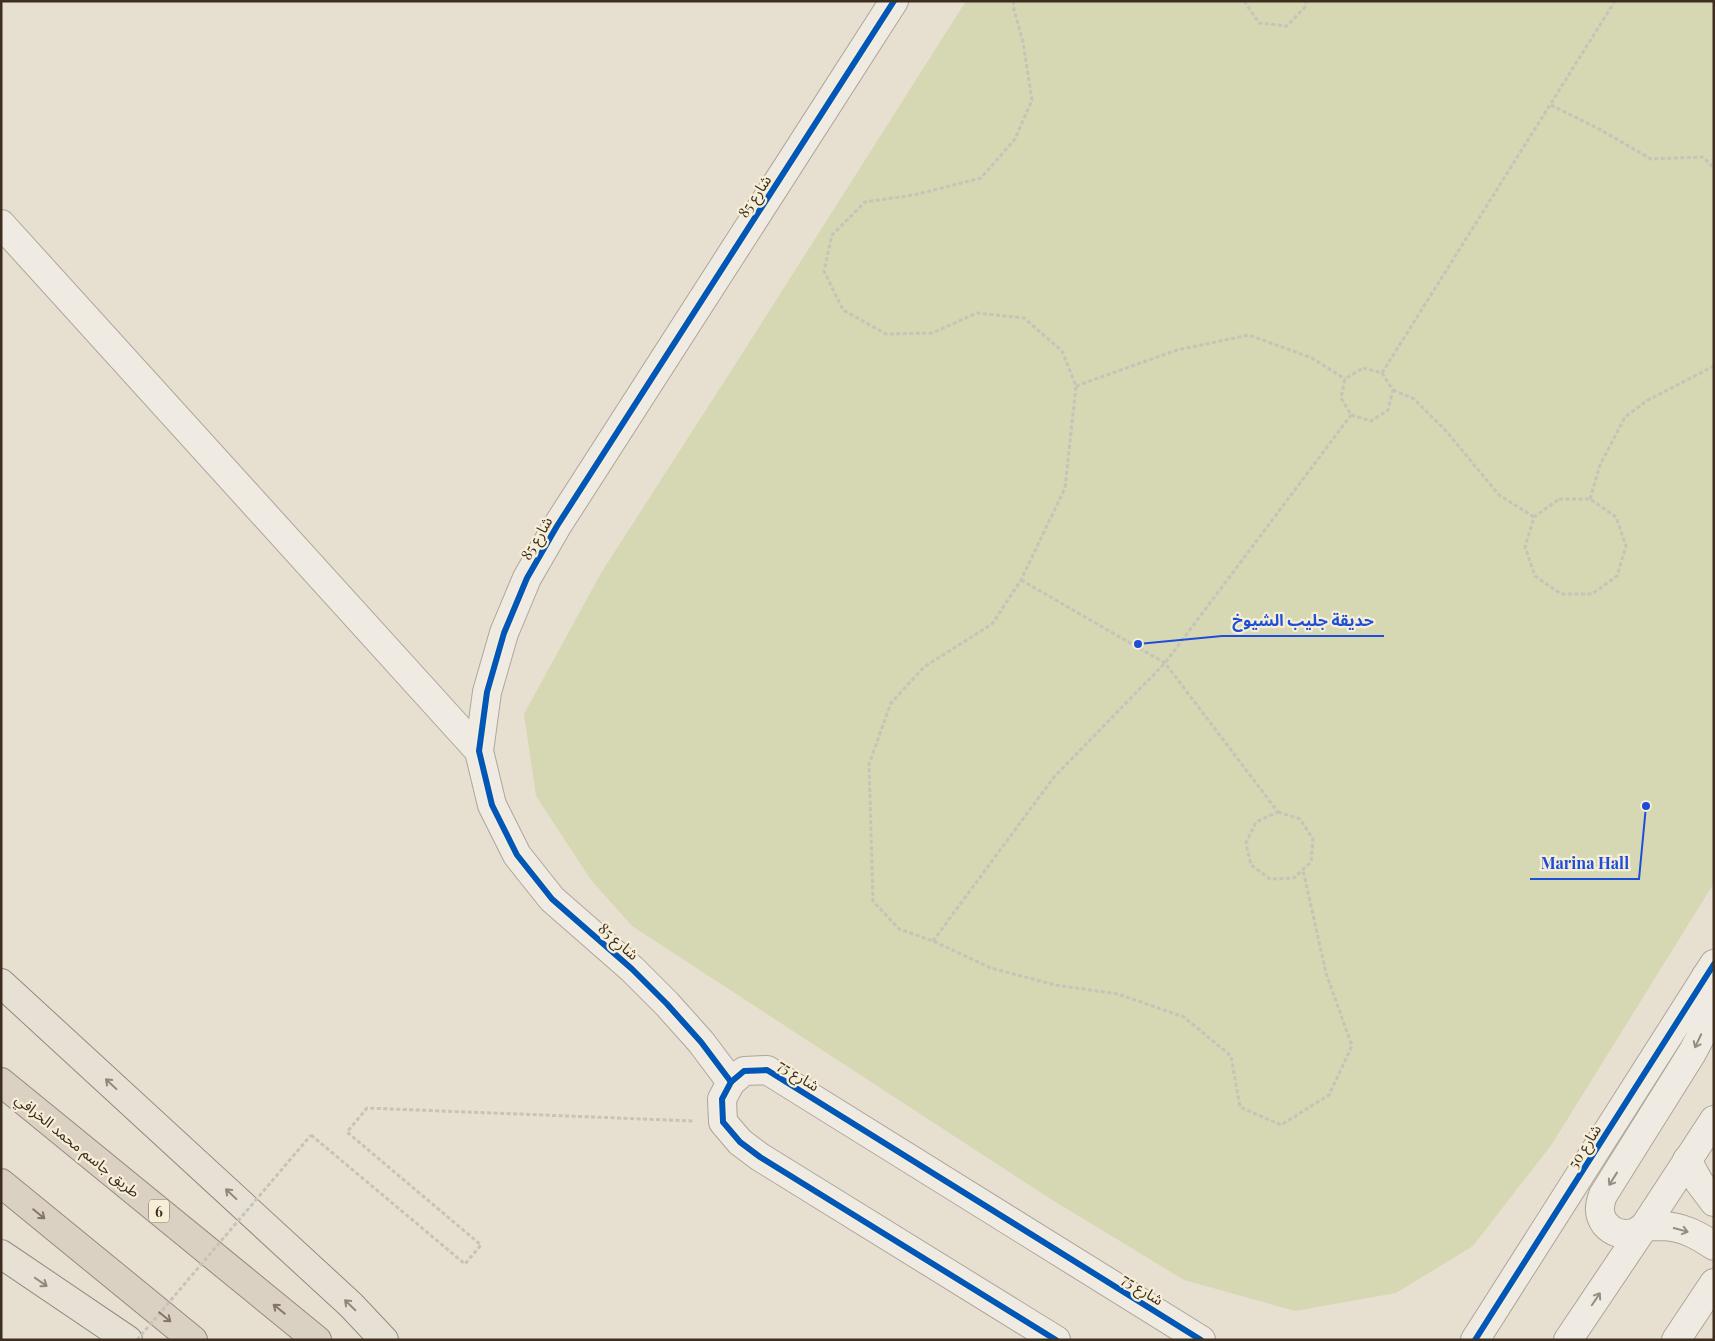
<svg xmlns="http://www.w3.org/2000/svg" width="1715" height="1341" viewBox="0 0 1715 1341" font-family="'Playfair Display','Noto Sans Arabic',serif">
<style>
.green{fill:#d6d7b3}
.lines{fill:none;stroke-linecap:round;stroke-linejoin:round}
.minor-casing{stroke:#ada599;stroke-width:30}
.major-casing{stroke:#928b80;stroke-width:30}
.highway-casing{stroke:#928b80;stroke-width:30}
.path{stroke:#c8c2b9;stroke-width:3;stroke-dasharray:4 2.5;stroke-linecap:butt}
.minor{stroke:#efebe3;stroke-width:28}
.major{stroke:#e6e1d4;stroke-width:28}
.highway{stroke:#dad1c2;stroke-width:28}
.path-bridge{stroke:#c8c2b9;stroke-width:3;stroke-dasharray:4 2.5;stroke-linecap:butt}
.cycleway-casing{stroke:#f7eed8;stroke-width:9}
.cycleway{stroke:#0057b8;stroke-width:6}
.oneway{stroke:#968c82}
.oneway2{stroke:#92887a}
.oneway3{stroke:#847769}
.labels{text-anchor:middle;dominant-baseline:central;stroke-width:4.5;stroke-linejoin:round;paint-order:stroke}
.shield{fill:#f7eed8;stroke:#756857;stroke-width:1}
.shield-label{font-size:14px;font-weight:bold;fill:#3d2e20}
.street-label{font-size:15px;fill:#3d2e20;stroke:#f7eed8}
.leader{fill:none;stroke:#1d4ed8;stroke-width:2}
.callout-dot{fill:#1d4ed8;stroke:#f7eed8;stroke-width:2}
.callout-label{font-size:16px;text-anchor:middle;font-weight:bold;fill:#1d4ed8;stroke:#f7eed8;stroke-width:4.5;stroke-linejoin:round;paint-order:stroke}
</style>
<rect width="100%" height="100%" fill="#e7e0d1"/>
<path class="green" d="M966 1H1714V883L1552 1144 1473 1246 1396 1293 1295 1311 1184 1280 1049 1198 632 926 591 880 536 796 524 714 601 573 740 357Z"/>
<g class="lines">
<g class="minor-casing">
<g id="minor">
<path d="M1 224 479 751"/>
<path d="M1706 976 1705 1021 1700 1038 1692 1053 1603 1195C1599 1206 1598 1214 1605 1224 1612 1232 1623 1236 1633 1233 1637 1232 1640 1229 1644 1227 1649 1226 1658 1226 1663 1226 1683 1227 1698 1235 1714 1246"/>
<path d="M731 1082 701 1042 667 1004 632 969 552 899 517 855 492 805 479 751 487 692 504 633 527 578 557 526 894 1"/>
<path d="M1687 1160 1699 1182 1714 1202"/>
<path d="M1056 1340 760 1157 740 1142 723 1122 722 1099 731 1082 744 1071 767 1070 1201 1340"/>
<path d="M1475 1340 1714 964"/>
<path d="M1568 1340 1644 1227 1714 1120"/>
<path d="M1676 1340 1714 1283"/>
</g>
</g>
<g class="major-casing">
<g id="major">
<path d="M1 983 351 1305 384 1340"/>
<path d="M1 1254 128 1340"/>
</g>
</g>
<g class="highway-casing">
<g id="highway">
<path d="M1 1082 317 1340"/>
<path d="M1 1183 193 1340"/>
</g>
</g>
<g class="path">
<path d="M1014 1 1013 6 1023 42 1032 100 1015 139 981 178 914 195 865 202 832 235 824 271 843 310 886 334 932 333 977 313 1024 318 1062 351 1076 386 1065 488 1021 580 992 624 924 667 891 703 869 764 873 901 899 929 933 941 991 968 1055 985 1118 994 1184 1017 1231 1056 1240 1107 1281 1125 1329 1095 1352 1046 1326 973 1303 870"/>
<path d="M1244 1 1259 23 1287 26 1306 6V1"/>
<path d="M1551 105 1599 129 1651 159 1703 157 1714 168"/>
<path d="M1363 368 1382 373 1393 390 1388 410 1371 421 1351 415 1341 398 1345 379Z"/>
<path d="M1382 373 1615 1"/>
<path d="M1076 386 1177 350 1249 335 1312 358 1345 379"/>
<path d="M1393 390 1414 399 1447 432 1499 495 1534 517"/>
<path d="M1559 499H1590L1616 517 1626 546 1617 576 1592 594H1561L1535 576 1525 547 1534 517Z"/>
<path d="M1590 499 1600 465 1625 417 1648 400 1714 366"/>
<path d="M1021 580 1165 663 1278 812"/>
<path d="M1278 812 1300 819 1313 839 1311 862 1294 878 1270 879 1251 865 1246 843 1256 822Z"/>
<path d="M933 941 1054 777 1165 663 1351 415"/>
<path d="M311 1135 465 1264 481 1245 347 1132 367 1108 693 1121"/>
</g>
<use href="#minor" class="minor"/>
<use href="#major" class="major"/>
<use href="#highway" class="highway"/>
<path class="path-bridge" d="M137 1340 311 1135"/>
<g class="cycleway-casing">
<g id="cycleway">
<path d="M731 1082 701 1042 667 1004 632 969 552 899 517 855 492 805 479 751 487 692 504 633 527 578 557 526 894 1"/>
<path d="M1056 1340 760 1157 740 1142 723 1122 722 1099 731 1082 744 1071 767 1070 1201 1340"/>
<path d="M1475 1340 1714 964"/>
</g>
</g>
<use href="#cycleway" class="cycleway"/>
</g>
<defs><path id="oneway-shaft" d="M-6 0H5M1.5-3L5.5 0L1.5 3" fill="none" stroke-width="1.6" stroke-linecap="round" stroke-linejoin="round" transform="scale(1.25)"/></defs>
<g class="oneway">
<use href="#oneway-shaft" transform="translate(1698 1041) rotate(115)"/>
<use href="#oneway-shaft" transform="translate(1613 1179) rotate(122)"/>
<use href="#oneway-shaft" transform="translate(1681 1230) rotate(15)"/>
<use href="#oneway-shaft" transform="translate(1596 1299) rotate(-56)"/>
</g>
<g class="oneway2">
<use href="#oneway-shaft" transform="translate(111 1084) rotate(-137)"/>
<use href="#oneway-shaft" transform="translate(231 1194) rotate(-137)"/>
<use href="#oneway-shaft" transform="translate(41 1282) rotate(35)"/>
<use href="#oneway-shaft" transform="translate(350 1305) rotate(-136)"/>
</g>
<g class="oneway3">
<use href="#oneway-shaft" transform="translate(39 1214) rotate(39)"/>
<use href="#oneway-shaft" transform="translate(279 1309) rotate(-141)"/>
<use href="#oneway-shaft" transform="translate(165 1317) rotate(39)"/>
</g>
<g class="labels">
<rect class="shield" x="149" y="1199.5" width="20" height="23" rx="4"/>
<g class="shield-label">
<text x="159" y="1211">6</text>
</g>
<g class="street-label">
<text transform="translate(754 196) rotate(-57)">شارع 85</text>
<text transform="translate(536 538) rotate(-60)">شارع 85</text>
<text transform="translate(619 941) rotate(41)">شارع 85</text>
<text transform="translate(799 1075) rotate(32)">شارع 75</text>
<text transform="translate(78 1145) rotate(39)">طريق جاسم محمد الخرافي</text>
<text transform="translate(1584 1146) rotate(-58)">شارع 50</text>
<text transform="translate(1143 1289) rotate(32)">شارع 75</text>
</g>
</g>
<path class="leader" d="M1138 644L1222 636H1384M1646 806L1639 879H1530"/>
<g class="callout-dot">
<circle cx="1138" cy="644" r="5"/>
<circle cx="1646" cy="806" r="5"/>
</g>
<g class="callout-label">
<text x="1303" y="626">حديقة جليب الشيوخ</text>
<text x="1585" y="869">Marina Hall</text>
</g>
<rect width="1715" height="1341" fill="none" stroke="#3d2e20" stroke-width="5"/>
</svg>
